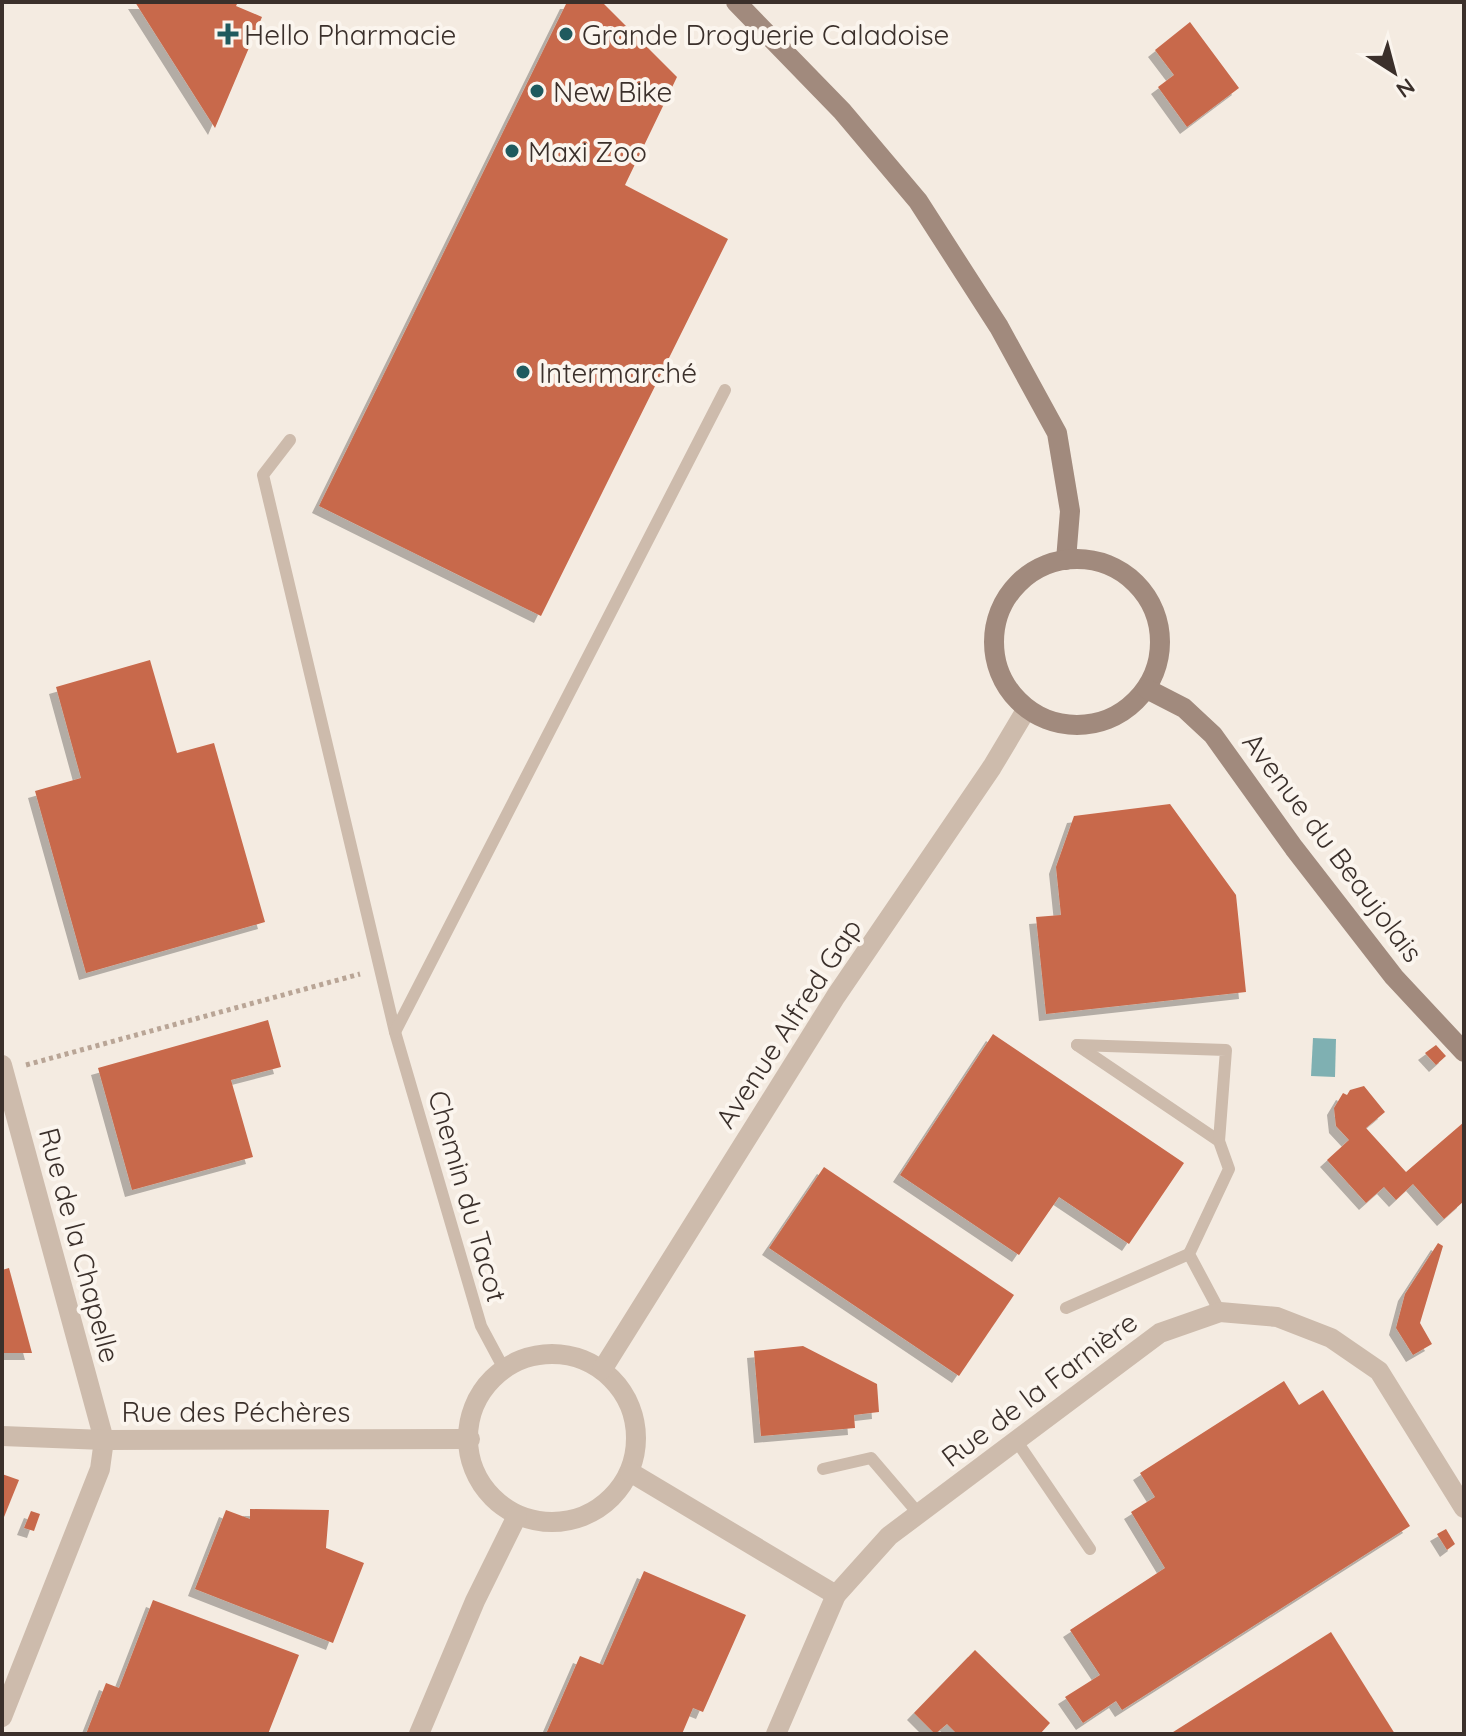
<svg xmlns="http://www.w3.org/2000/svg" width="1466" height="1736" viewBox="0 0 1466 1736" font-family="Quicksand,sans-serif">
<style>
.water{fill:#7fb0b2}
.building{fill:#c8694b;filter:url(#shadow)}
.lines{fill:none;stroke-linecap:round;stroke-linejoin:round}
.path{stroke:#b9a596;stroke-width:5;stroke-dasharray:4 4;stroke-linecap:butt}
.service{stroke:#cdbbac;stroke-width:12}
.minor{stroke:#cdbbac;stroke-width:20}
.secondary{stroke:#a18a7d;stroke-width:20}
.poi-dot{fill:#1f5a5e;stroke:#fbf5ee;stroke-width:3}
.labels{text-anchor:middle;dominant-baseline:central;stroke-width:8;stroke-linejoin:round;paint-order:stroke}
.poi-label{font-size:28px;fill:#3b302b;stroke:#fbf5ee;text-anchor:start}
.street-label{font-size:28px;fill:#3b302b;stroke:#fbf5ee}
</style>
<defs>
<filter id="shadow"><feDropShadow dx="-7" dy="7" stdDeviation="0" flood-color="#0004"/></filter>
</defs>
<rect width="100%" height="100%" fill="#f4ebe1"/>
<path class="water" d="M1313 1038 1336 1039 1335 1077 1311 1076Z"/>
<g class="building">
<path d="M135 2H238L236 6 262 17 215 128Z"/>
<path d="M567 2H602L677 77 625 185 728 239 541 616 319 506Z"/>
<path d="M1190 22 1239 88 1187 127 1158 87 1174 75 1155 50Z"/>
<path d="M150 660 177 753 214 743 265 922 86 973 35 791 81 778 56 687Z"/>
<path d="M1170 804 1236 895 1246 992 1046 1014 1036 917 1061 915 1056 867 1074 816Z"/>
<path d="M268 1020 281 1067 231 1080 253 1157 132 1190 98 1068Z"/>
<path d="M993 1034 1184 1163 1129 1244 1059 1197 1019 1255 900 1175Z"/>
<path d="M1436 1045 1446 1056 1436 1065 1425 1053Z"/>
<path d="M1364 1086 1385 1112 1366 1128 1406 1172 1464 1122V1201L1444 1219 1413 1184 1396 1200 1384 1187 1366 1203 1327 1160 1349 1140 1336 1126 1334 1108 1343 1093 1347 1095 1350 1090Z"/>
<path d="M824 1167 1014 1295 959 1376 769 1248Z"/>
<path d="M1438 1243 1443 1246 1420 1323 1432 1344 1413 1355 1396 1328 1405 1294Z"/>
<path d="M9 1268 32 1353H2V1270Z"/>
<path d="M803 1346 877 1384 879 1412 854 1415 855 1428 761 1436 754 1351Z"/>
<path d="M1284 1381 1299 1405 1323 1390 1410 1526 1122 1710 1116 1701 1083 1723 1065 1697 1100 1675 1070 1630 1165 1568 1131 1512 1155 1497 1140 1473Z"/>
<path d="M2 1474 19 1480 2 1522Z"/>
<path d="M250 1509 329 1510 326 1548 364 1563 333 1643 195 1589 226 1510 250 1519Z"/>
<path d="M31 1511 40 1514 34 1531 24 1528Z"/>
<path d="M1446 1529 1455 1544 1447 1550 1437 1534Z"/>
<path d="M644 1571 746 1615 703 1712 693 1708 682 1734H546L580 1656 603 1665Z"/>
<path d="M153 1600 299 1655 268 1734H86L106 1683 119 1688Z"/>
<path d="M1331 1632 1395 1734H1170Z"/>
<path d="M975 1650 1050 1723 1040 1734H957L947 1724 935 1734 914 1713Z"/>
</g>
<g class="lines">
<path class="path" d="M26 1065 360 974"/>
<g class="service">
<path d="M290 440 263 475 395 1032 481 1326 504 1369"/>
<path d="M395 1032 725 390"/>
<path d="M1077 1045 1219 1141 1229 1169 1189 1254 1220 1312"/>
<path d="M1077 1045 1226 1050 1219 1141"/>
<path d="M1066 1308 1189 1254"/>
<path d="M1016 1440 1090 1549"/>
<path d="M823 1469 871 1458 918 1513"/>
</g>
<g class="minor">
<path d="M2 1065 104 1440 100 1469 2 1717"/>
<circle cx="552" cy="1438" r="84"/>
<path d="M602 1370 836 996 992 767 1026 710"/>
<path d="M2 1436 104 1440 470 1439"/>
<path d="M630 1472 836 1595"/>
<path d="M419 1734 475 1601 517 1516"/>
<path d="M776 1734 836 1595 889 1536 1160 1333 1220 1312 1277 1317 1331 1338 1379 1371 1464 1508"/>
</g>
<g class="secondary">
<path d="M736 2 842 111 918 201 999 327 1057 433 1070 511 1066 560"/>
<circle cx="1077" cy="642" r="83"/>
<path d="M1147 689 1184 708 1213 735 1294 848 1394 977 1464 1052"/>
</g>
</g>
<g class="poi-dot">
<path d="M224 22h8v8h8v8h-8v8h-8v-8h-8v-8h8z"/>
<circle cx="566" cy="34" r="8"/>
<circle cx="537" cy="91" r="8"/>
<circle cx="512" cy="151" r="8"/>
<circle cx="523" cy="372" r="8"/>
</g>
<g class="labels">
<g class="poi-label">
<text x="244" y="34">Hello Pharmacie</text>
<text x="582" y="34">Grande Droguerie Caladoise</text>
<text x="553" y="91">New Bike</text>
<text x="528" y="151">Maxi Zoo</text>
<text x="539" y="372">Intermarché</text>
</g>
<g class="street-label">
<text transform="translate(1333 847) rotate(53)">Avenue du Beaujolais</text>
<text transform="translate(788 1023) rotate(-57)">Avenue Alfred Gap</text>
<text transform="translate(468 1196) rotate(74)">Chemin du Tacot</text>
<text transform="translate(80 1245) rotate(75)">Rue de la Chapelle</text>
<text transform="translate(1039 1389) rotate(-37)">Rue de la Farnière</text>
<text x="236" y="1411">Rue des Péchères</text>
</g>
</g>
<rect width="1466" height="1736" fill="none" stroke="#3b302b" stroke-width="8"/>
<g transform="translate(1394 72) rotate(144)" stroke="#fbf5ee" stroke-width="6" paint-order="stroke">
<path d="M0-6L14 30L0 20L-14 30Z" fill="#3b302b"/>
<text y="-12" font-size="22" font-weight="bold" text-anchor="middle" fill="#3b302b">N</text>
</g>
</svg>
